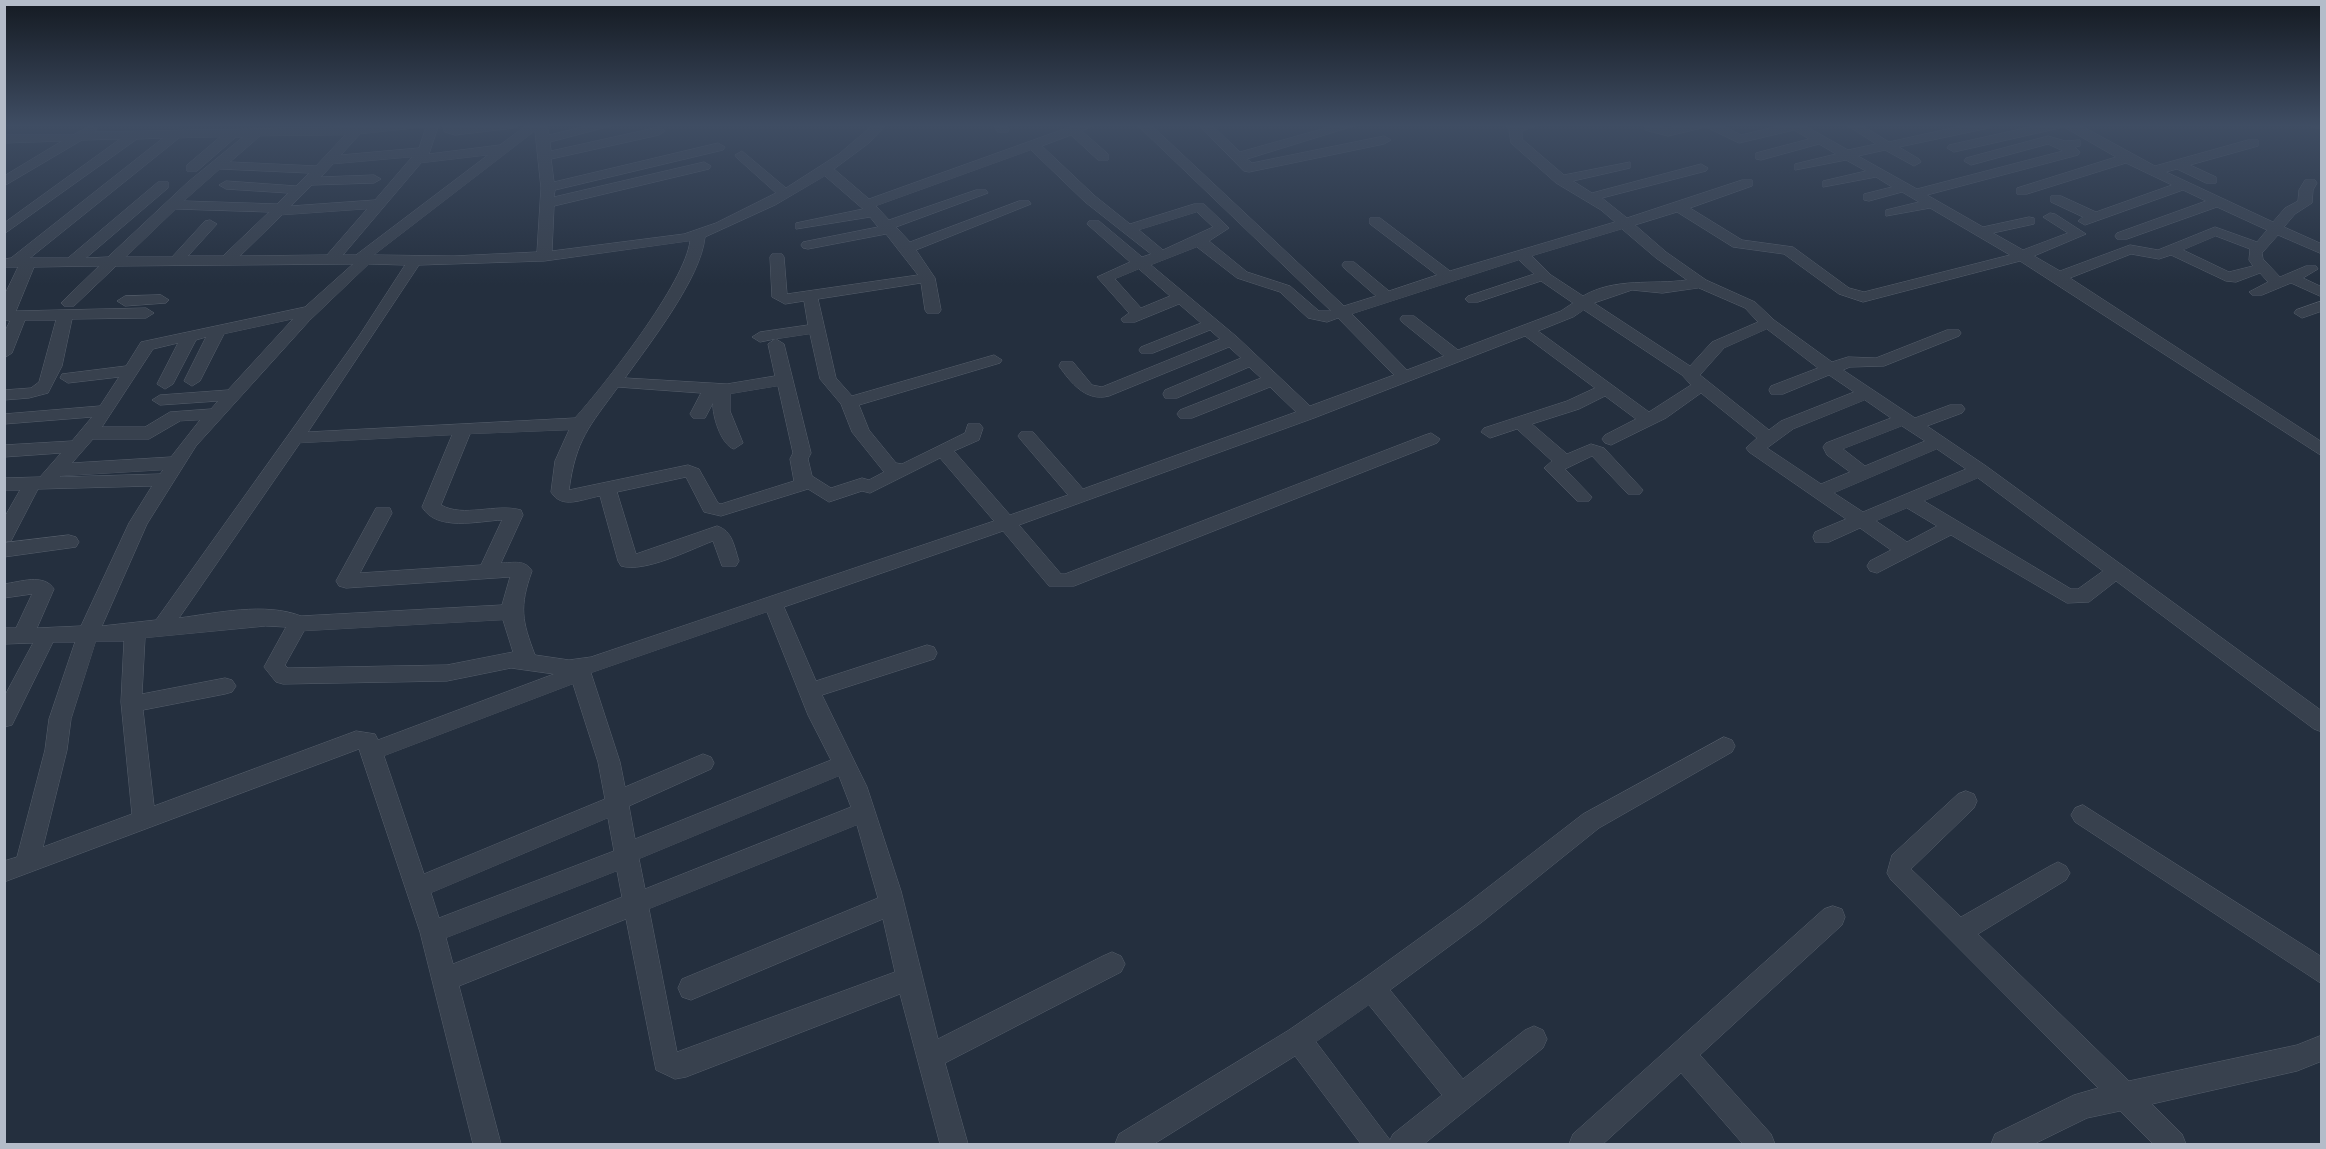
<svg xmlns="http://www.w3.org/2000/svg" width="2326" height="1149" viewBox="0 0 2326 1149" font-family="Karla,sans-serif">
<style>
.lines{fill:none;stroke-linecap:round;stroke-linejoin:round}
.minor-casing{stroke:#565f6c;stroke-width:1}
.minor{fill:#38414e;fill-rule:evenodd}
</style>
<rect width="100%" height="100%" fill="#242f3e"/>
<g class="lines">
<g class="minor-casing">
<g id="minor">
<path d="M379 124H439L429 154 500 145 528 124H547L549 135 595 124H618L550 142 551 151 659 127 665 131 659 135 551 159 554 182 718 143 725 147 723 150 555 190 554 197 704 162 711 166 709 169 554 206 552 251 684 234 716 223 776 193 737 158 735 155 742 151 786 188 839 154 874 124H887L869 143 834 169 869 199 1078 124H1096L1082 131 1108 154V160H1098L1071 135 1042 146 1095 196 1130 224 1194 204H1204L1229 228 1209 241 1247 272 1290 286 1319 311H1331L1136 124H1150L1344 306 1376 296 1344 268 1342 265 1344 262H1354L1389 291 1437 275 1370 224V218H1380L1450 271 1615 222 1601 210 1556 183 1511 143 1509 130 1503 124H1541L1522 131V139L1564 175 1630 162V168L1573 181 1592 193 1701 164 1708 168 1706 171 1602 198 1627 218 1742 180H1752V186L1690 208 1742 240 1793 247 1849 288 1864 292 2010 255 1930 208 1886 216V210L1919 202 1902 192 1869 201 1864 200V194L1892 187 1876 177 1823 187V181L1866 171 1846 160 1795 170V164L1836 154 1819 144 1761 160 1756 159V153L1809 139 1794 130 1739 143 1706 127 1668 136 1645 130V124L1668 128 1686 124H1720L1741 135 1787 124H1802L1848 150 1876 144 1845 124H1860L1889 142 1970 124H1990L1989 128 1899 147 1919 159 1921 162 1914 166 1885 150 1858 156 1917 189 2063 151 2048 144 1971 165 1964 161 1966 158 2048 136 2065 141 2080 140V146L2075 147 2080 152 2078 155 1927 195 1983 227 2029 217 2034 218V224L1993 233 2023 250 2068 233 2043 217 2050 213 2055 214 2086 234 2034 256 2060 271 2130 245 2158 250 2215 227 2257 242 2267 230 2217 207 2127 239H2117L2115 236 2117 233 2206 201 2183 190 2085 225 2078 221 2083 217 2051 202V196H2061L2096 212 2172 185 2126 163 2027 194H2017V188L2116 157 2064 127 1954 152 1947 148 1949 145 2043 124H2078L2155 166 2248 140H2258V146L2190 165 2216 177V183H2206L2177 169 2166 172 2273 222 2285 208 2298 201 2299 190 2305 180H2315L2317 183 2313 190 2312 203 2295 214 2284 227 2322 244V254L2278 235 2262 253 2263 259 2280 277 2306 266H2316L2318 269 2303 278 2322 287V297L2291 283 2262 295H2252L2249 292 2268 282 2260 273 2236 282 2226 281 2171 255 2159 259 2131 254 2070 278 2322 442V456L2020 261 1863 302 1839 294 1784 254 1733 247 1677 212 1635 225 1666 252 1706 280 1755 302 1774 320 1832 362 1848 357 1876 358 1947 330H1959L1961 333 1959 336 1884 366 1850 367 1843 370 1915 418 1950 405H1962L1965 409 1962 413 1927 426 1986 466 2322 711V732L2314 729 2116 581 2089 602 2067 603 1951 535 1877 573 1870 571 1867 566 1870 561 1891 550 1860 528 1829 542H1815L1813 537 1815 532 1846 519 1749 452 1746 448 1757 438 1701 393 1666 418 1611 445 1605 443 1602 439 1605 435 1636 419 1605 396 1579 409 1532 424 1567 454 1591 444 1604 448 1643 490 1640 494H1628L1592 456 1565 469 1592 497 1589 501H1577L1544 468 1552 461 1517 429 1490 438 1481 432 1484 428 1567 401 1595 388 1525 336 1314 418 1019 525 1061 574H1065L1425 435 1431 433 1440 439 1437 443 1074 586H1049L1003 531 784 607 816 681 927 645 934 647 937 653 934 659 822 695 867 787 901 891 938 1039 1103 956 1112 952 1121 956 1125 964 1121 972 945 1063 968 1144H940L900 994 686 1077 675 1079 656 1070 626 919 459 986 501 1144H473L420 932 359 749 4 882V861L17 857 45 750 49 719 75 642H53L12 725 4 727V697L33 643 4 644V628H16L32 594 4 598V584C20 582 44 573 54 589L37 628 81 626 129 523 152 486 38 489 11 541 4 542V518L20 490H4V478L40 477 61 453 4 457V445L72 441 92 417 4 424V414L100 406 119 377 68 383 60 378 62 374 126 366 141 342 305 307 353 264 116 266 74 306H64L61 303 64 300 99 266 34 267 16 311 146 308 154 313 146 318 72 319 62 366 48 393 29 398 4 400V390L31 388 39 382 56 320H25L12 353 4 358V333L10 321 4 320V296L18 267H4V259L11 258 163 138 137 139 4 234V223L120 139 82 140 4 186V176L62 141 4 143V135H73L91 125 97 129 95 132 345 127ZM426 127 419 148 341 155 360 134ZM535 131 541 188 537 252 454 256 374 255ZM345 135 316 166 230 162 260 136ZM220 137 187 165V171H197L236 137H243L188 182 108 257 86 258 168 188V182H158L68 258H30L179 138ZM1031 150 1085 202 1151 254 1142 257 1099 221H1089L1087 224 1130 262 1097 277 1129 313 1121 319 1123 322H1135L1179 304 1201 323 1141 347 1139 350 1141 353H1153L1210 330 1220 339 1102 387 1092 385 1073 362H1061L1059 366C1071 383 1086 402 1109 396L1229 347 1241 358 1165 390 1163 394 1165 398H1177L1249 367 1261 378 1180 410 1177 414 1180 418H1192L1270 387 1296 412 1083 489 1033 432H1021L1018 436 1021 440 1068 495 1010 515 954 451 979 440 983 428 980 424H968L965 433 902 464 896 463 869 430 859 405 1000 363 1002 360 994 355 852 396 836 378 818 299 921 283 925 310 927 313H939L941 310 935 278 916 250 1031 204 1029 201H1019L910 242 896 227 988 193 986 190H976L889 220 876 206ZM488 155 356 255H343L421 163ZM412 157 375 200 291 206 312 185 374 183 381 179 374 175 321 177 333 164ZM220 169 309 173 296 186 226 181 219 185 226 189 288 193 277 204 184 201ZM825 176 863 209 796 223V229L870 217 878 227 803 242 801 245 803 248 808 249 886 234 918 275 787 294 784 257 782 254H772L770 257 772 297 785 304 804 301 808 325 760 332 752 337 760 342 775 339 768 344 775 376 727 384 625 378C650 343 701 278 705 237L775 205ZM176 209 269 212 223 256H188L217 224 210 220 205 221 172 257H126ZM367 209 327 255 240 256 282 215ZM1197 212 1213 227 1163 250 1139 230ZM1622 229 1656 258 1687 280C1652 285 1616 277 1583 296L1551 275 1532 256ZM2216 236 2250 249 2249 260 2253 266 2229 272 2183 250ZM690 241C686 282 603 387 575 418L308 432 419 265 544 261ZM1197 247 1237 278 1280 292 1308 318 1327 322 1338 318 1394 375 1310 406 1237 337 1151 265ZM1519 260 1534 274 1468 296 1465 299 1468 302H1478L1541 281 1573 303 1561 311 1458 350 1414 316H1402L1400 319 1402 322 1444 356 1407 370 1352 314ZM369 264 405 265 359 336 156 620 102 626 147 524 196 446 309 321ZM1139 269 1170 296 1141 308 1115 279ZM1699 288 1745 308 1758 322 1712 342 1690 366 1594 303 1632 290 1662 293ZM1584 310 1682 375 1691 385 1649 412 1538 331 1573 317ZM293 319 228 390 160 395 152 400 160 405 218 401 211 409 170 412 145 427H102L153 349 178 343 157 384 165 389 173 384 196 340 206 337 184 381 192 386 200 381 224 334ZM1767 329 1818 368 1771 386 1769 390 1771 394H1783L1829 375 1854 392 1781 421 1769 430 1700 375 1724 348ZM810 334 820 379 841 404 852 432 884 472 869 480 862 478 831 488 812 476 808 459 811 453 784 344 776 339ZM778 386 793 453 790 459 794 481 721 504 718 503 699 469 688 465 569 490C576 439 589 427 618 387L701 393 690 414 693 418H705L713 403C712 415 721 445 734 449L743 443 730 411V394ZM1865 400 1891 418 1826 443 1823 447 1827 455 1850 472 1821 484 1767 448 1793 429ZM200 420 171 457 72 463 93 439H149L180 421ZM1902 426 1925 441 1865 466 1843 449ZM569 430 555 461 551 492C562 510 582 499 600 496L618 561 621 566C645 573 689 550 713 541L722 566H736L739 561C734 547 733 531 717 526L636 554 617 492 686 477 704 512 721 516 808 489 829 502 862 491 870 493 940 458 994 521 591 657 569 660 535 655C522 621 519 607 532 571 525 559 513 563 501 563L523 515 521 510C495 503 464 518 441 505L470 434ZM452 435 422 507C437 532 478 521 502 520L481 565 360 573 392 513 390 508H376L336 581 339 586 346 588 510 577 502 605 301 616C265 602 217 613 179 618L300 443ZM1937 449 1966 469 1863 512 1834 493ZM163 470 160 474 60 477 61 476ZM1978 478 2103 571 2078 589H2071L1924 501ZM1907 508 1937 526 1907 542 1876 521ZM767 612 808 715 831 760 635 839 629 806 711 769 714 763 711 757 703 754 625 787 620 762 591 673ZM503 620 513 652 447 665 288 668 285 665 304 631ZM266 626 286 627 264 667 276 682 283 684 447 681 511 668 554 674 378 740 375 734 356 731 154 806 143 710 225 694 232 692 236 686 232 680 225 678 142 694 145 638ZM96 641H124L121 702 132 814 43 847 67 750 71 719ZM573 684 598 762 605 799 424 874 384 756ZM839 776 851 807 645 889 639 859ZM608 818 614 851 439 918 431 893ZM857 825 878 898 682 979 678 988 682 997 691 1000 883 919 895 972 677 1052 649 909ZM617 871 622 897 453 964 446 938Z"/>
<path d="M442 124H454L456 127 520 124 514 128 455 135 445 132Z"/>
<path d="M993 124H1006L1009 129 1008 132H998Z"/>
<path d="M1198 124H1211L1240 152 1340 124H1360L1247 159 1252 163 1384 136 1391 140 1384 144 1249 172 1244 171Z"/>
<path d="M2311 124H2322V129L2312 127Z"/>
<path d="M161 295 169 300 166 303 125 306 117 301 125 296Z"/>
<path d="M2322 301V311L2302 318 2294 313 2296 310Z"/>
<path d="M69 535 76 537 79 542 76 547 4 557V543Z"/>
<path d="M1724 737 1732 740 1735 746 1732 752 1599 828 1482 922 1390 990 1463 1079 1525 1030 1534 1026 1543 1030 1547 1039 1543 1048 1424 1144H1361L1295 1056 1154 1144H1115L1119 1134 1289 1030 1363 979 1464 906 1583 814ZM1369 1005 1442 1095 1393 1134 1390 1140 1316 1042Z"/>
<path d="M1966 791 1974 794 1977 801 1974 808 1911 869 1961 917 2050 866 2058 862 2066 866 2070 873 2066 880 1978 934 2129 1081 2297 1045 2322 1035V1061L2297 1071 2152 1104 2182 1134 2186 1144H2153L2120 1111 2087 1118 2034 1144H1991L1995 1134 2074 1095 2098 1088 1891 880 1887 873 1892 855 1958 794Z"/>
<path d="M2083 805 2322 957V984L2075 822 2071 815 2075 808Z"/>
<path d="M1833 906 1842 909 1845 917 1842 925 1700 1055 1771 1134 1775 1144H1743L1681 1073 1603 1144H1569L1573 1134 1824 909Z"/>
</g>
</g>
<use href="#minor" class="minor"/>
</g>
<linearGradient id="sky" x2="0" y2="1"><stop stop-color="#141a22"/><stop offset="0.44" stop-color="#3f4d63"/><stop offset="1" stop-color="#3f4d63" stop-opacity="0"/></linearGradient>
<rect width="2326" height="285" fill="url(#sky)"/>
<rect width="2326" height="1149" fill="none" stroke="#b4bcc9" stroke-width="12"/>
</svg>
